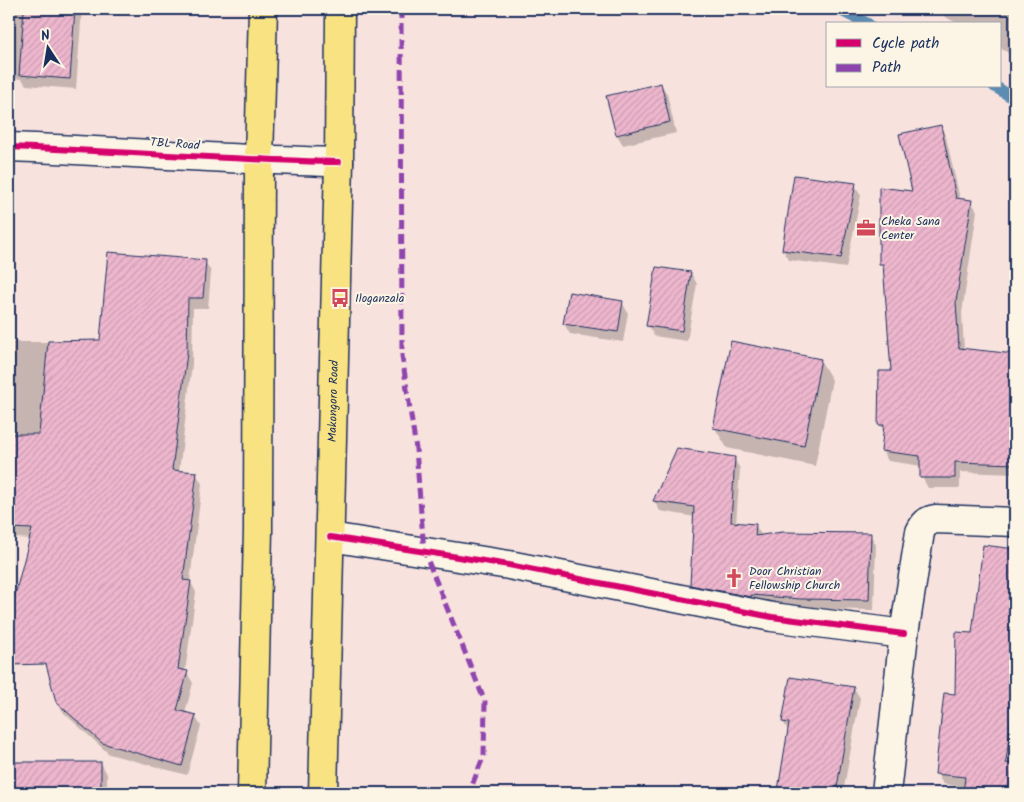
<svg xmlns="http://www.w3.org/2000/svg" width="1024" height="802" viewBox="0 0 1024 802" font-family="Kalam,sans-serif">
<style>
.shadow{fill:#0003}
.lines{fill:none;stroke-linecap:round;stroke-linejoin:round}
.stream{stroke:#5c8cb1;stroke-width:12}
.building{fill:url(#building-hatch);stroke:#1b2f5e}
.minor-casing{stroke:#1b2f5e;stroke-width:31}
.tertiary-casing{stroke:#1b2f5e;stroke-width:31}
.primary-casing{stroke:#1b2f5e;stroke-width:31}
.minor{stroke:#fcf5e5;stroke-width:28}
.tertiary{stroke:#fcf5e5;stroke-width:28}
.primary{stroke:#f8e281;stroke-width:28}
.quiet{stroke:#8e44ad;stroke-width:5;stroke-dasharray:10 5;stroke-linecap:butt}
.cycleway-casing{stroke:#fcf5e5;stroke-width:9}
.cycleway{stroke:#d6006c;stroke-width:6}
.labels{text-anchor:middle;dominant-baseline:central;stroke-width:4;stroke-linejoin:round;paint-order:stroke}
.street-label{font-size:12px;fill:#1b2f5e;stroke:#fcf5e5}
.poi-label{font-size:12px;fill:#1b2f5e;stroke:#fcf5e5;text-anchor:start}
</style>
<defs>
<pattern id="building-hatch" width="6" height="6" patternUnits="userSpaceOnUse" patternTransform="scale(1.25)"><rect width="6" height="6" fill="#edb6cd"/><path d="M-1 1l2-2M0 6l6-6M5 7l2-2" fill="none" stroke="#cb9db2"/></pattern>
</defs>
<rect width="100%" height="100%" fill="#f8e2de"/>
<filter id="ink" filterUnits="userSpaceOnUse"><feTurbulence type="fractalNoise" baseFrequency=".02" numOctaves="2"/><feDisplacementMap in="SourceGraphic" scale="10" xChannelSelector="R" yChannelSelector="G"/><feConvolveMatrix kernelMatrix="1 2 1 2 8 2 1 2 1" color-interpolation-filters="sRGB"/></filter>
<g filter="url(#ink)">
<g class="shadow">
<path d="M9 9H82L76 89 26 85 22 79 9 78Z"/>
<path d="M935 9H1015V49L1012 55 1000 48V24H958L937 12Z"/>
<path d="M661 84 667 94 676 133 623 145 617 135 608 97Z"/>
<path d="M940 126 946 137 960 199 971 201 977 211 962 313 964 350 1015 355V474L960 472V488H928L922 477V466L888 461 882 451 885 433 880 425 892 372 885 272 880 263 914 193Z"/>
<path d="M855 185 861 195 846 268 789 260 783 250Z"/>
<path d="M205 261 211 272 208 308H193L192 364 179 472 196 473 202 484 190 581 196 592 185 672 187 673 193 683 185 713 195 716 201 726 187 775 109 754 64 713 57 702 31 539 16 538 9 522V342H101Z"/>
<path d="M691 273 697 284 687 341 654 336 648 325Z"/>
<path d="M622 302 628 313 623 342 570 334 564 324Z"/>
<path d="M820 360 832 380 815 466 727 448 715 428Z"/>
<path d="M734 458 740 469 736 524 755 525 762 536 870 534 876 545 874 610 807 609 697 595 691 584 695 517 660 511 654 501Z"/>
<path d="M984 546 1015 550V793H964L965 787 943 784 937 774 973 634Z"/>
<path d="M854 688 860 698 843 793H779L789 732 783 722Z"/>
<path d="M101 763 107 774V793H9V764Z"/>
</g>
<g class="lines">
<g class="stream">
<path d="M838 9 868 24"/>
<path d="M994 86 1015 99"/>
</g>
</g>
<g class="building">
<path d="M24 9H75L70 79 19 75Z"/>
<path d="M661 83 670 122 616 135 606 96Z"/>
<path d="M941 125 956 198 972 200 956 302 959 348 1015 354V464L955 462V478H920V456L881 451 884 425H878L879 371H891L883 264H879V187L912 191 899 134Z"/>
<path d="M794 175 856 183 841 258 782 250Z"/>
<path d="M108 252 206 260 203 298H188L187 353 172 470 197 472 183 580 191 581 178 669 188 671 177 710 196 715 182 766 102 743 56 702 46 664 11 665 9 618 32 529 9 528V434H39L48 341 100 340Z"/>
<path d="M656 267 691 272 682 331 646 326Z"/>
<path d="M569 292 623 301 618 332 563 324Z"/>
<path d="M731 341 821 359 804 446 713 428Z"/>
<path d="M677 448 735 457 731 522 756 524 755 536 782 532 871 533 869 600 800 599 751 595V597L690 585 694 507 653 501Z"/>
<path d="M983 545 1015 549V681L1006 763 1015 764V793H963L965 777 935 774 944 693 955 694 956 632 972 633Z"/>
<path d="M790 677 854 687 836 793H795L778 790 789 723 782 722Z"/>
<rect x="9" y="762" width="92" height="31"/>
</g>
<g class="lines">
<g class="minor-casing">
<g id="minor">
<path d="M330 537 509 565 772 617 904 634"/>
<path d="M886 793 904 634 920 532C924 524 927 520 936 519L1015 522"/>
</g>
</g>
<g class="tertiary-casing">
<path id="tertiary" d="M9 147C119 151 229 160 339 162"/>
</g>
<g class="primary-casing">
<g id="primary">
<path d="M252 793 258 530 259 161 263 9"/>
<path id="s1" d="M323 793 339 162 340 9"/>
</g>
</g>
<use href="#minor" class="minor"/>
<use href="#tertiary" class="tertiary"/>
<use href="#primary" class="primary"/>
<path class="quiet" d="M401 9 402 356 416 449 424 551 485 702 484 755 469 793"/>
<g class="cycleway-casing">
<g id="cycleway">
<path d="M9 147C119 151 229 160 339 162"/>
<path d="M330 537 509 565 772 617 904 634"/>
</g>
</g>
<use href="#cycleway" class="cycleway"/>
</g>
</g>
<defs>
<g id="office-bare" transform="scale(1.5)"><path d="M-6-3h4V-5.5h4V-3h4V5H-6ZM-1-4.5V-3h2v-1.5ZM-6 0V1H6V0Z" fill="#d1495b" stroke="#fcf5e5" stroke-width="2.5" paint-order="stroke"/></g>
<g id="bus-bare" transform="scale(1.5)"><path d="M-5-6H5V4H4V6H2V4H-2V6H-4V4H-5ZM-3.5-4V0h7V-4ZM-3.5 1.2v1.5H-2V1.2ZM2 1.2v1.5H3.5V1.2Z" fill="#d1495b" stroke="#fcf5e5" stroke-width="2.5" paint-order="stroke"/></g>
<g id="church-bare" transform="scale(1.5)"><path d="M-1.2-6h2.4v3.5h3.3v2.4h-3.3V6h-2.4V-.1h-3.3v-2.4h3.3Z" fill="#d1495b" stroke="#fcf5e5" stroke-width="2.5" paint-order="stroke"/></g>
</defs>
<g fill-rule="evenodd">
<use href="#office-bare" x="866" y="228"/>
<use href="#bus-bare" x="340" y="298"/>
<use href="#church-bare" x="734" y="578"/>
</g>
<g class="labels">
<g class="street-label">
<text transform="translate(175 144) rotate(4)">TBL Road</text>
<text stroke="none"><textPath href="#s1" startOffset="392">Makongoro Road</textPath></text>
</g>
<g class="poi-label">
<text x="881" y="221">Cheka Sana<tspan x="881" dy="14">Center</tspan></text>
<text x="355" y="298">Iloganzala</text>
<text x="749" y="571">Door Christian<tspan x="749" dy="14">Fellowship Church</tspan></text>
</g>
</g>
<rect width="1024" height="802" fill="none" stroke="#fcf5e5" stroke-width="30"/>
<rect x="15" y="15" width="994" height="772" fill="none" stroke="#1b2f5e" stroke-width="2" filter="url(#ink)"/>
<rect x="826" y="22" width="175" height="65" fill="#fcf5e5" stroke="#a2a6af"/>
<rect x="836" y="39" width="25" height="8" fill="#d6006c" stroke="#a2a6af"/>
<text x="872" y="48" font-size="15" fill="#1b2f5e">Cycle path</text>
<rect x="836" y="64" width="25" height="8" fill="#8e44ad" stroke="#a2a6af"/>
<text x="872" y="72" font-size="15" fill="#1b2f5e">Path</text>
<g transform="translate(48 48) rotate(348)" stroke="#fcf5e5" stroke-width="4" paint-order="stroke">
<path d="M0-4L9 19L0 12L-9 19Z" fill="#1b2f5e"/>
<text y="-8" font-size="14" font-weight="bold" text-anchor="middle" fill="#1b2f5e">N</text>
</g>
</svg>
